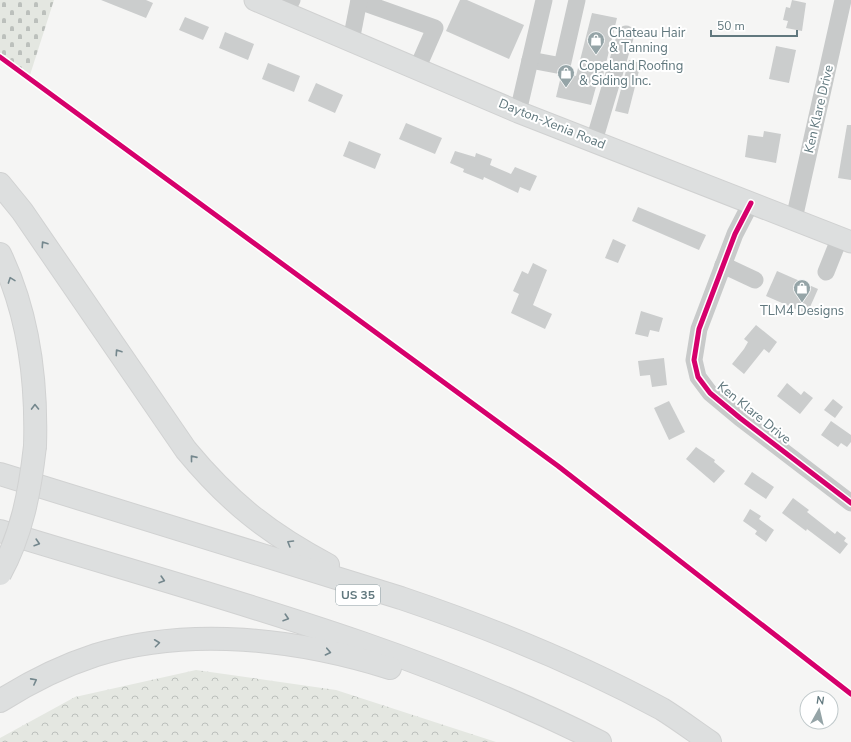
<svg xmlns="http://www.w3.org/2000/svg" width="851" height="742" viewBox="0 0 851 742" font-family="'Nunito Sans',sans-serif">
<style>
.forest{fill:url(#forest-crowns)}
.cemetery{fill:url(#cemetery-stones)}
.building{fill:#cbcdcd}
.lines{fill:none;stroke-linecap:round;stroke-linejoin:round}
.major-casing{stroke:#d0d1d1;stroke-width:23}
.highway-casing{stroke:#d1d2d2;stroke-width:24}
.minor{stroke:#c8caca;stroke-width:17}
.major{stroke:#dddfdf;stroke-width:21}
.highway{stroke:#dddfdf;stroke-width:22}
.highway-bridge-casing{stroke:#d1d2d2;stroke-width:24;stroke-linecap:butt}
.highway-bridge{stroke:#dddfdf;stroke-width:22}
.cycleway-casing{stroke:#fff;stroke-width:8}
.cycleway{stroke:#d6006c;stroke-width:5}
.oneway{stroke:#74878d}
.labels{text-anchor:middle;dominant-baseline:central;stroke-width:4;stroke-linejoin:round;paint-order:stroke}
.shield{fill:#fff;stroke:#90a0a5;stroke-width:1}
.shield-label{font-size:12px;font-weight:bold;fill:#61787e}
.poi-label{font-size:13px;fill:#61787e;stroke:#fff;text-anchor:start}
.street-label{font-size:13px;fill:#61787e;stroke:#fff}
</style>
<defs>
<pattern id="forest-crowns" width="20" height="18" patternUnits="userSpaceOnUse"><rect width="20" height="18" fill="#e4e7e1"/><path d="M2 6a3 3 0 1 1 6 0M12 15a3 3 0 1 1 6 0" fill="none" stroke="#bcc0bc"/></pattern>
<pattern id="cemetery-stones" width="16" height="16" patternUnits="userSpaceOnUse"><rect width="16" height="16" fill="#e4e7e1"/><path d="M2 7V4a2 2 0 0 1 4 0v3zM10 15v-3a2 2 0 0 1 4 0v3z" fill="#bcc0bc"/></pattern>
</defs>
<rect width="100%" height="100%" fill="#f5f5f4"/>
<path class="forest" d="M196 670 336 690 496 742H0V738L75 697Z"/>
<path class="cemetery" d="M0 0H54L29 78 0 57Z"/>
<g class="building">
<path d="M101 0H146L153 3 146 18Z"/>
<path d="M460 0H467L524 25 509 59 446 31Z"/>
<path d="M792 0 806 3 802 31 786 28 788 21 783 20 786 7 790 8Z"/>
<path d="M592 13 617 18 601 84 597 83 591 105 556 97 561 76 568 74 576 76Z"/>
<path d="M185 17 209 27 203 40 179 30Z"/>
<path d="M225 32 254 44 248 60 219 48Z"/>
<path d="M776 46 796 50 789 83 769 79Z"/>
<path d="M629 60 641 63 628 114 615 111Z"/>
<path d="M268 63 300 76 294 92 262 79Z"/>
<path d="M316 83 343 95 335 113 308 101Z"/>
<path d="M406 123 442 138 435 154 399 139Z"/>
<path d="M847 125H851V180L838 178Z"/>
<path d="M764 131 781 134 776 163 745 157 748 135 763 137Z"/>
<path d="M349 141 381 154 375 169 343 156Z"/>
<path d="M455 151 475 157 476 153 492 159 490 165 511 174 515 167 537 176 530 191 520 187 518 193 484 177 483 180 463 172 464 169 450 163Z"/>
<path d="M638 207 706 235 699 250 632 221Z"/>
<path d="M613 239 626 245 618 263 605 258Z"/>
<path d="M533 263 547 270 533 305 552 314 545 329 511 313 519 294 513 291 522 271 528 274Z"/>
<path d="M777 271 818 289 807 314 766 296Z"/>
<path d="M641 311 663 318 659 332 650 330 648 337 635 334Z"/>
<path d="M756 325 777 342 769 353 764 349 744 374 732 364 744 349 748 342 744 339Z"/>
<path d="M664 358 667 385 652 387 650 375 640 376 638 361Z"/>
<path d="M787 383 801 395 804 391 813 398 800 414 777 396Z"/>
<path d="M833 399 843 407 835 418 824 410Z"/>
<path d="M669 401 685 432 669 440 654 408Z"/>
<path d="M831 421 851 435V442L847 447 841 443 838 447 821 435Z"/>
<path d="M696 447 715 460 714 462 725 471 714 483 686 459Z"/>
<path d="M752 472 774 487 766 499 744 484Z"/>
<path d="M793 498 809 510 807 512 835 534 837 531 846 538 844 541 848 544 840 554 807 529 806 531 782 513Z"/>
<path d="M750 509 761 516 759 519 774 530 766 542 755 534 757 531 743 521Z"/>
</g>
<g class="lines">
<g class="major-casing">
<path id="major" d="M255 0 518 112 851 242"/>
</g>
<g class="highway-casing">
<g id="highway">
<path d="M0 184 22 211 186 450C229 502 268 533 328 565"/>
<path d="M0 254C29 314 37 381 35 446"/>
<path d="M0 474 401 598C490 628 579 664 662 709 678 719 694 731 710 742"/>
<path d="M0 531C202 593 411 646 600 742"/>
<path d="M0 701C30 682 62 666 96 655 190 626 297 639 390 668"/>
</g>
</g>
<g class="minor">
<path d="M359 1 435 28 417 69"/>
<path d="M285 13 292 0"/>
<path d="M351 41 359 0"/>
<path d="M530 60 562 66 577 0"/>
<path d="M518 112 544 0"/>
<path d="M594 141 626 34"/>
<path d="M751 203 735 234 699 329 694 360 698 377 710 393 740 418 851 503"/>
<path d="M794 219 843 0"/>
<path d="M723 265 755 280"/>
<path d="M826 272 840 237"/>
</g>
<use href="#major" class="major"/>
<use href="#highway" class="highway"/>
<g class="highway-bridge-casing">
<path id="highway-bridge" d="M0 574C22 534 30 491 35 446"/>
</g>
<use href="#highway-bridge" class="highway-bridge"/>
<g class="cycleway-casing">
<g id="cycleway">
<path d="M0 57 558 466 851 694"/>
<path d="M751 203 735 234 699 329 694 360 698 377 710 393 740 418 851 503"/>
</g>
</g>
<use href="#cycleway" class="cycleway"/>
</g>
<defs><path id="oneway-chevron" d="M-2-3.5L2.5 0L-2 3.5" fill="none" stroke-width="1.6" stroke-linecap="round" stroke-linejoin="round"/></defs>
<g class="oneway">
<use href="#oneway-chevron" transform="translate(44 244) rotate(-124)"/>
<use href="#oneway-chevron" transform="translate(11 280) rotate(-110)"/>
<use href="#oneway-chevron" transform="translate(118 352) rotate(-124)"/>
<use href="#oneway-chevron" transform="translate(35 407) rotate(-91)"/>
<use href="#oneway-chevron" transform="translate(193 458) rotate(-129)"/>
<use href="#oneway-chevron" transform="translate(37 543) rotate(17)"/>
<use href="#oneway-chevron" transform="translate(290 543) rotate(-149)"/>
<use href="#oneway-chevron" transform="translate(162 580) rotate(17)"/>
<use href="#oneway-chevron" transform="translate(286 618) rotate(18)"/>
<use href="#oneway-chevron" transform="translate(157 643) rotate(-7)"/>
<use href="#oneway-chevron" transform="translate(328 652) rotate(12)"/>
<use href="#oneway-chevron" transform="translate(34 681) rotate(-28)"/>
</g>
<defs>
<g id="shop-pin" transform="scale(0.9)"><path d="M0 17L-7.5 6A9.5 9.5 0 1 1 7.5 6Z" fill="#95a4a7" stroke="#fff"/><path d="M-5-2.5h2.3a2.7 3.5 0 0 1 5.4 0H5L5.5 6h-11ZM-1.5-2.5h3a1.5 2.3 0 0 0-3 0Z" fill="#fff"/></g>
</defs>
<g fill-rule="evenodd">
<use href="#shop-pin" x="596" y="40"/>
<use href="#shop-pin" x="566" y="73"/>
<use href="#shop-pin" x="802" y="288"/>
</g>
<g class="labels">
<rect class="shield" x="336" y="585" width="44" height="20" rx="3"/>
<g class="shield-label">
<text x="358" y="595">US 35</text>
</g>
<g class="poi-label">
<text x="609" y="33">Chateau Hair<tspan x="609" dy="15">&amp; Tanning</tspan></text>
<text x="579" y="66">Copeland Roofing<tspan x="579" dy="15">&amp; Siding Inc.</tspan></text>
<text x="802" y="311" text-anchor="middle">TLM4 Designs</text>
</g>
<g class="street-label">
<text transform="translate(819 109) rotate(-77)">Ken Klare Drive</text>
<text transform="translate(552 124) rotate(22)">Dayton-Xenia Road</text>
<text transform="translate(754 413) rotate(39)">Ken Klare Drive</text>
</g>
</g>
<g transform="translate(819 710) rotate(8)"><circle r="19" fill="#ffffff" stroke="#c0c9cb"/>
<path d="M0-3L7 15L0 10L-7 15Z" fill="#95a4a7"/>
<text y="-6" font-size="11" font-weight="bold" text-anchor="middle" fill="#61787e">N</text>
</g>
<path d="M711 30v6h86v-6" fill="none" stroke="#61787e" stroke-width="2"/>
<text x="717" y="30" font-size="12" fill="#61787e" stroke="#ffffff" stroke-width="3" paint-order="stroke">50 m</text>
</svg>
